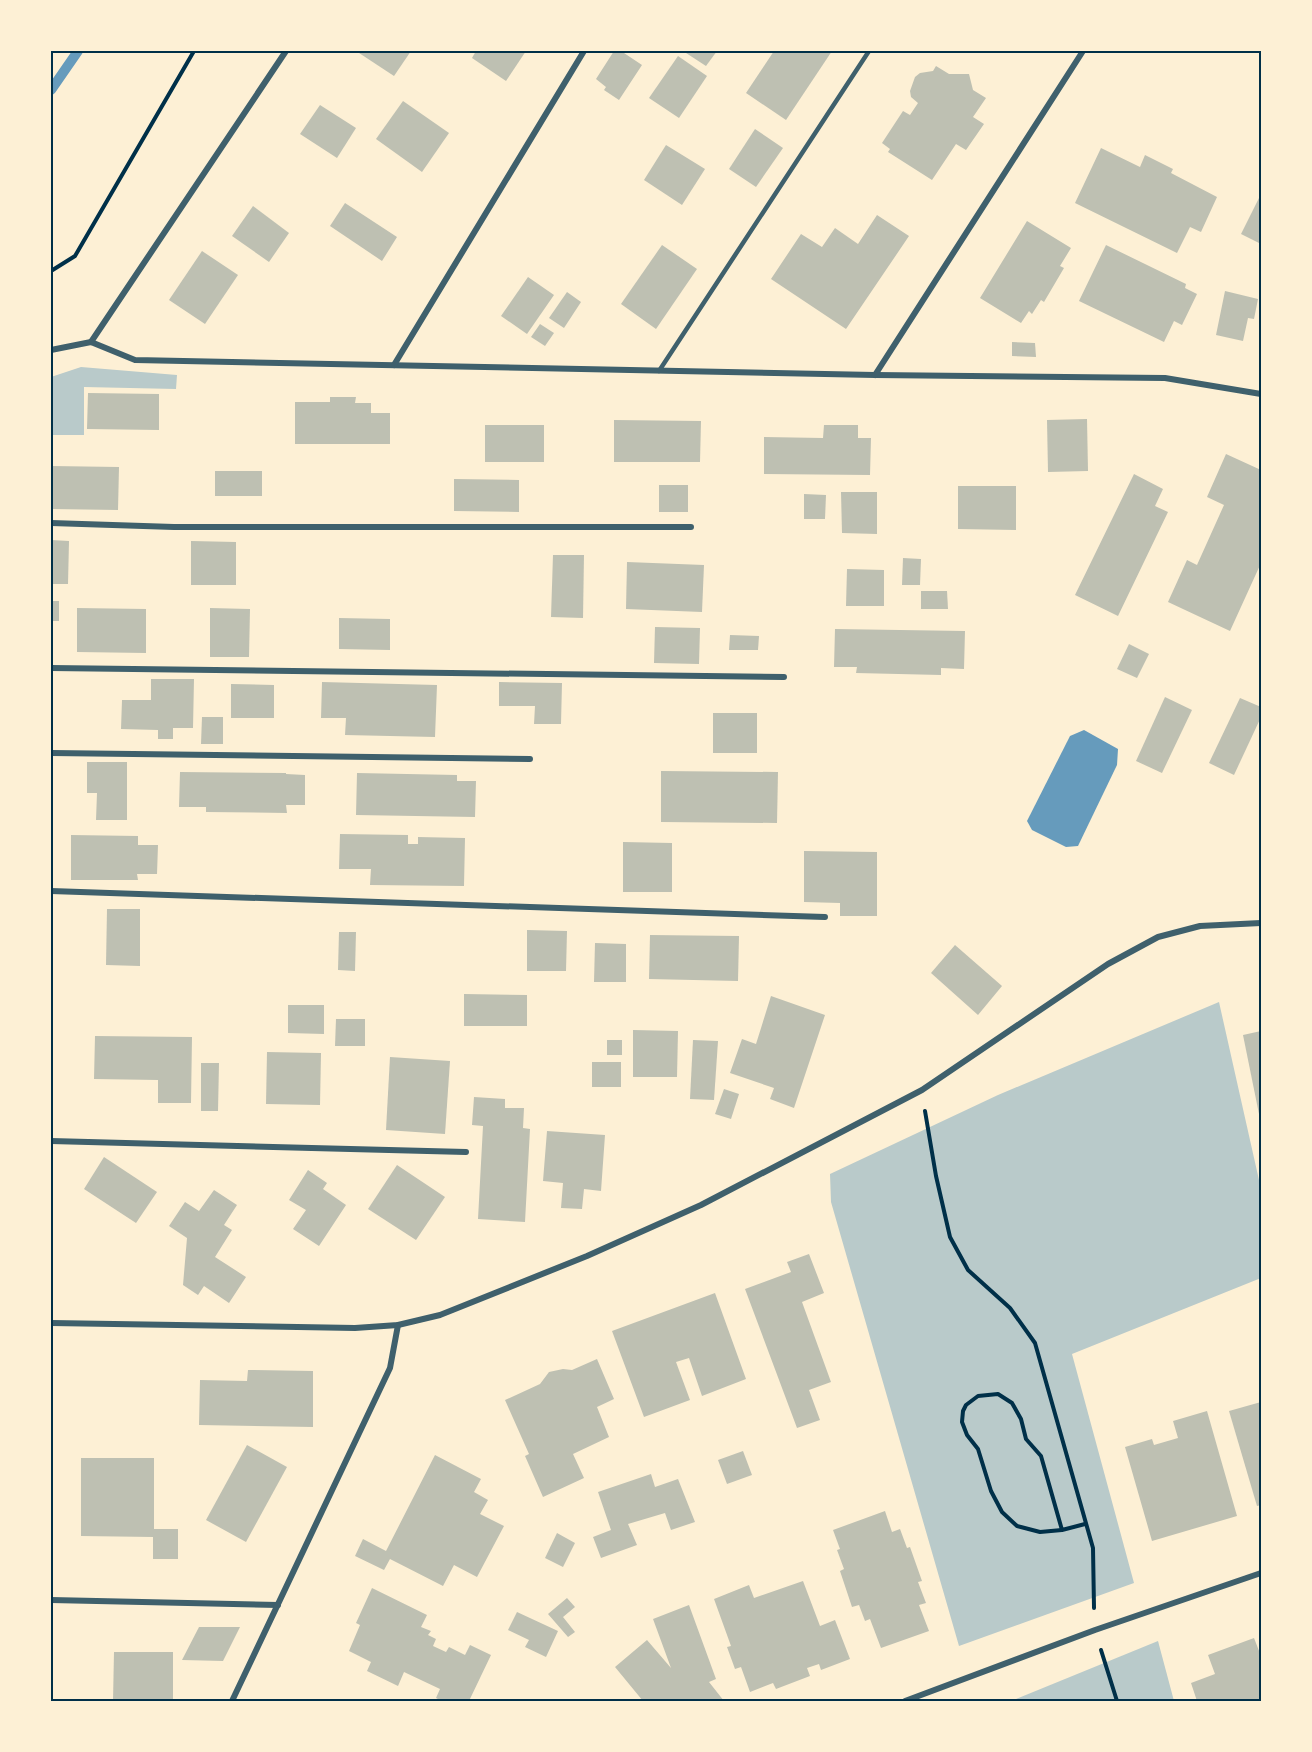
<svg xmlns="http://www.w3.org/2000/svg" width="1312" height="1752" viewBox="0 0 1312 1752" font-family="Inter,sans-serif">
<style>
.green{fill:#b9caca}
.water{fill:#669bbc}
.lines{fill:none;stroke-linecap:round;stroke-linejoin:round}
.stream{stroke:#669bbc;stroke-width:10}
.building{fill:#bec0b2}
.path{stroke:#003049;stroke-width:4}
.service{stroke:#3f606c;stroke-width:4.5}
.minor{stroke:#3f606c;stroke-width:6}
.neatline{fill:none;stroke:#003049;stroke-width:2}
</style>
<rect width="100%" height="100%" fill="#fdf0d5"/>
<g class="green">
<path d="M81 367 177 375 176 389 84 387V435H51V377Z"/>
<path d="M1219 1002 1261 1189V1278L1072 1354 1134 1583 959 1646 831 1202 830 1174 998 1095Z"/>
<path d="M1158 1641 1174 1701H1011Z"/>
</g>
<path class="water" d="M1084 730 1118 749 1117 765 1078 846 1066 847 1032 830 1027 821 1070 736Z"/>
<g class="lines">
<path class="stream" d="M51 90 78 51"/>
</g>
<g class="building">
<path d="M356 51H411L394 76Z"/>
<path d="M476 51H526L506 81 472 58Z"/>
<path d="M614 51H621L642 65 619 100 604 90 606 87 596 79Z"/>
<path d="M683 51H717L706 66Z"/>
<path d="M774 51H832L786 120 746 93Z"/>
<path d="M678 56 707 76 679 118 649 98Z"/>
<path d="M936 66 949 74H969L973 90 986 98 973 117 984 124 966 150 956 144 932 180 888 152 890 149 882 143 903 111 910 115 918 103 911 97 910 91 915 77 920 73 933 71Z"/>
<path d="M403 101 449 133 422 172 376 139Z"/>
<path d="M320 105 356 128 337 158 300 134Z"/>
<path d="M755 129 783 148 756 187 729 169Z"/>
<path d="M666 145 705 169 682 205 644 180Z"/>
<path d="M1101 148 1140 167 1145 155 1173 169 1171 173 1217 197 1201 232 1190 227 1177 253 1075 203Z"/>
<path d="M1261 194V244L1241 234Z"/>
<path d="M345 203 397 237 382 261 330 226Z"/>
<path d="M253 206 289 233 269 262 232 236Z"/>
<path d="M877 215 909 236 846 329 771 279 801 234 822 247 835 228 858 244Z"/>
<path d="M1027 221 1071 248 1060 266 1064 268 1044 302 1041 300 1032 314 1029 311 1021 323 980 298Z"/>
<path d="M662 245 697 269 656 329 621 304Z"/>
<path d="M1106 245 1186 284 1185 288 1197 294 1182 325 1174 321 1164 342 1079 301Z"/>
<path d="M202 251 238 275 205 324 169 300Z"/>
<path d="M528 277 554 295 527 334 501 316Z"/>
<path d="M1225 291 1258 299 1254 319 1248 318 1243 341 1216 335Z"/>
<path d="M567 292 581 302 564 328 549 318Z"/>
<path d="M540 324 554 333 545 346 531 337Z"/>
<path d="M1012 342 1035 343 1036 357 1012 356Z"/>
<path d="M88 393 159 394V430L87 429Z"/>
<path d="M330 397H356L355 403H371V413H390V444H295V402H330Z"/>
<path d="M1087 419 1088 471 1048 472 1047 420Z"/>
<path d="M614 420 701 421 700 462H614Z"/>
<rect x="485" y="425" width="59" height="37"/>
<path d="M824 425H858V438H871L870 475 764 474V437L823 438Z"/>
<path d="M1226 454 1261 470V563L1230 631 1168 602 1187 560 1197 565 1224 505 1207 497Z"/>
<path d="M51 466 119 467 118 510 51 509Z"/>
<rect x="215" y="471" width="47" height="25"/>
<path d="M1134 474 1163 489 1155 506 1168 512 1118 616 1075 595Z"/>
<path d="M454 479 519 480V512L454 511Z"/>
<rect x="659" y="485" width="29" height="27"/>
<path d="M958 486H1016V530L958 529Z"/>
<path d="M841 492H877V534L842 533Z"/>
<path d="M804 494 826 495 825 519H804Z"/>
<path d="M51 540 69 541 68 584H51Z"/>
<path d="M191 541 236 542V585H191Z"/>
<path d="M553 555H584L583 618 551 617Z"/>
<path d="M903 558 921 559 920 585H902Z"/>
<path d="M627 562 704 565 702 612 626 609Z"/>
<path d="M847 569 884 570V606H846Z"/>
<path d="M921 591H947L948 609H921Z"/>
<rect x="51" y="601" width="8" height="20"/>
<path d="M77 608 146 609V653L77 652Z"/>
<path d="M210 608 250 609 249 657H210Z"/>
<path d="M339 618 390 619V650L339 649Z"/>
<path d="M655 627 700 628 699 664 654 663Z"/>
<path d="M835 629 965 631 964 669 941 668V675L856 673 857 667H834Z"/>
<path d="M730 635 759 636 758 650H729Z"/>
<path d="M1129 644 1149 654 1137 678 1117 669Z"/>
<path d="M151 679H194L193 728H173V739H158V730L121 729 122 700H151Z"/>
<path d="M322 682 437 685 435 737 345 735 346 718H321Z"/>
<path d="M499 682 562 683 561 724H534L535 706H499Z"/>
<path d="M231 684 274 685V718H231Z"/>
<path d="M1165 697 1192 710 1162 773 1136 761Z"/>
<path d="M1240 698 1261 707V717L1234 775 1209 763Z"/>
<rect x="713" y="713" width="44" height="40"/>
<path d="M202 717H223V744H201Z"/>
<path d="M87 762H127V820H96L97 793H87Z"/>
<path d="M661 771 778 772 777 823 661 822Z"/>
<path d="M180 772 286 773V774L305 775V805H286L287 813 206 812V807H179Z"/>
<path d="M357 773 457 775V781H476L475 817 356 815Z"/>
<path d="M340 834 408 835V844H418V837L465 838 464 886 370 885 371 869H339Z"/>
<path d="M71 835 138 836V845H158L157 874H137L138 880H71Z"/>
<path d="M623 842 672 843V892H623Z"/>
<path d="M804 851 877 852V916H840V903L804 902Z"/>
<path d="M107 909H140V966L106 965Z"/>
<path d="M527 930 567 931 566 971H527Z"/>
<path d="M339 932H356L355 971 338 970Z"/>
<path d="M650 935 739 936 738 981 649 979Z"/>
<path d="M595 943 626 944V982H594Z"/>
<path d="M955 945 1002 986 978 1015 931 973Z"/>
<path d="M464 994 527 995V1026H464Z"/>
<path d="M771 996 825 1015 794 1108 770 1099 774 1088 730 1073 742 1039 756 1044Z"/>
<path d="M288 1005H324V1034L288 1033Z"/>
<path d="M336 1019H365V1046H335Z"/>
<path d="M633 1030 678 1031 677 1077H633Z"/>
<path d="M1261 1031V1119H1260L1243 1035Z"/>
<path d="M95 1036 192 1037 191 1103H158V1080L94 1079Z"/>
<rect x="607" y="1040" width="15" height="15"/>
<path d="M693 1040 718 1041 714 1100 690 1099Z"/>
<path d="M267 1052 321 1053 320 1105 266 1104Z"/>
<path d="M390 1057 450 1061 445 1134 386 1130Z"/>
<rect x="592" y="1062" width="29" height="25"/>
<path d="M201 1063H219L218 1111H201Z"/>
<path d="M724 1089 739 1094 731 1119 715 1114Z"/>
<path d="M474 1097 505 1099V1108H524L523 1128 530 1129 525 1222 478 1219 483 1126 472 1125Z"/>
<path d="M547 1131 605 1135 601 1191 584 1189 582 1209 561 1208 563 1183 543 1181Z"/>
<path d="M104 1157 157 1192 136 1223 84 1189Z"/>
<path d="M397 1165 445 1197 416 1240 368 1209Z"/>
<path d="M308 1170 327 1183 323 1189 346 1205 319 1246 293 1229 306 1210 289 1200Z"/>
<path d="M214 1190 237 1205 224 1225 232 1230 215 1257 246 1277 229 1303 204 1286 198 1295 183 1285 187 1238 169 1226 185 1202 199 1211Z"/>
<path d="M809 1254 824 1293 802 1302 831 1382 809 1390 820 1420 797 1428 745 1289 791 1272 787 1262Z"/>
<path d="M715 1293 746 1379 702 1396 689 1358 676 1362 690 1400 644 1417 612 1331Z"/>
<path d="M597 1359 614 1399 597 1407 609 1437 573 1454 584 1478 543 1497 525 1456 529 1454 505 1400 540 1384 549 1372 563 1369 572 1370Z"/>
<path d="M248 1370 313 1371V1427L199 1425 200 1380 247 1381Z"/>
<path d="M1261 1402V1505L1257 1506 1229 1411Z"/>
<path d="M1207 1411 1237 1516 1152 1541 1125 1447 1152 1439 1154 1445 1178 1438 1173 1421Z"/>
<path d="M247 1445 287 1467 246 1542 206 1520Z"/>
<path d="M743 1451 752 1475 727 1484 718 1460Z"/>
<path d="M435 1455 481 1479 474 1492 488 1500 480 1514 504 1526 477 1577 454 1565 443 1586 390 1559 384 1570 355 1556 363 1539 386 1551Z"/>
<path d="M81 1458H154V1529H178V1559H153V1537L81 1536Z"/>
<path d="M651 1474 655 1487 678 1479 695 1522 671 1530 665 1513 628 1524 637 1545 601 1558 593 1537 611 1530 598 1492Z"/>
<path d="M885 1511 892 1532 900 1529 907 1548 910 1547 922 1581 918 1582 926 1603 919 1605 929 1631 881 1648 870 1619 865 1621 859 1605 852 1607 840 1571 844 1569 837 1550 840 1549 833 1530Z"/>
<path d="M557 1533 575 1543 563 1567 545 1558Z"/>
<path d="M803 1581 820 1626 835 1620 850 1659 821 1670 819 1664 807 1668 810 1676 776 1689 773 1683 750 1692 741 1667 735 1669 727 1647 731 1646 714 1599 749 1585 754 1598Z"/>
<path d="M372 1588 427 1615 421 1627 431 1631 428 1635 436 1639 433 1646 446 1652 449 1647 465 1655 470 1645 491 1655 469 1701H442L436 1698 440 1689 404 1672 398 1686 367 1671 371 1662 349 1651 360 1625 356 1623Z"/>
<path d="M567 1598 575 1607 563 1617 575 1632 568 1637 548 1614Z"/>
<path d="M689 1605 716 1679 709 1682 724 1701H643L615 1667 647 1640 671 1668 653 1619Z"/>
<path d="M517 1612 558 1631 546 1657 525 1647 529 1640 508 1630Z"/>
<path d="M199 1627H240L223 1661 182 1660Z"/>
<path d="M1254 1638 1261 1656V1701H1197L1191 1683 1215 1674 1208 1655Z"/>
<path d="M114 1652H173V1701H113Z"/>
</g>
<g class="lines">
<g class="path">
<path d="M51 271 75 256 194 51"/>
<path d="M925 1111 936 1176 950 1237 968 1270 1010 1308 1035 1343 1093 1548 1094 1608"/>
<path d="M1062 1530 1041 1456 1026 1439 1021 1419 1012 1403 998 1394 978 1396 966 1405 963 1411 962 1422 967 1435 978 1449 991 1491 1002 1512 1017 1526 1040 1532 1062 1530 1085 1524"/>
<path d="M1101 1650 1117 1701"/>
</g>
<path class="service" d="M659 371 869 51"/>
<g class="minor">
<path d="M91 342 135 360 875 375 1165 378 1261 394"/>
<path d="M91 342 286 51"/>
<path d="M51 350 91 342"/>
<path d="M394 365 584 51"/>
<path d="M875 375 1083 51"/>
<path d="M51 523 174 527H691"/>
<path d="M51 668 784 677"/>
<path d="M51 753 530 759"/>
<path d="M51 891 825 917"/>
<path d="M51 1141 466 1152"/>
<path d="M51 1323 355 1328 398 1325 440 1315 587 1256 701 1205 922 1090 1108 964 1158 937 1200 926 1261 923"/>
<path d="M51 1600 278 1605"/>
<path d="M232 1701 390 1368 398 1325"/>
<path d="M905 1701 1095 1630 1261 1573"/>
</g>
</g>
<rect width="1312" height="1752" fill="none" stroke="#fdf0d5" stroke-width="105"/>
<rect x="52" y="52" width="1208" height="1648" class="neatline"/>
</svg>
